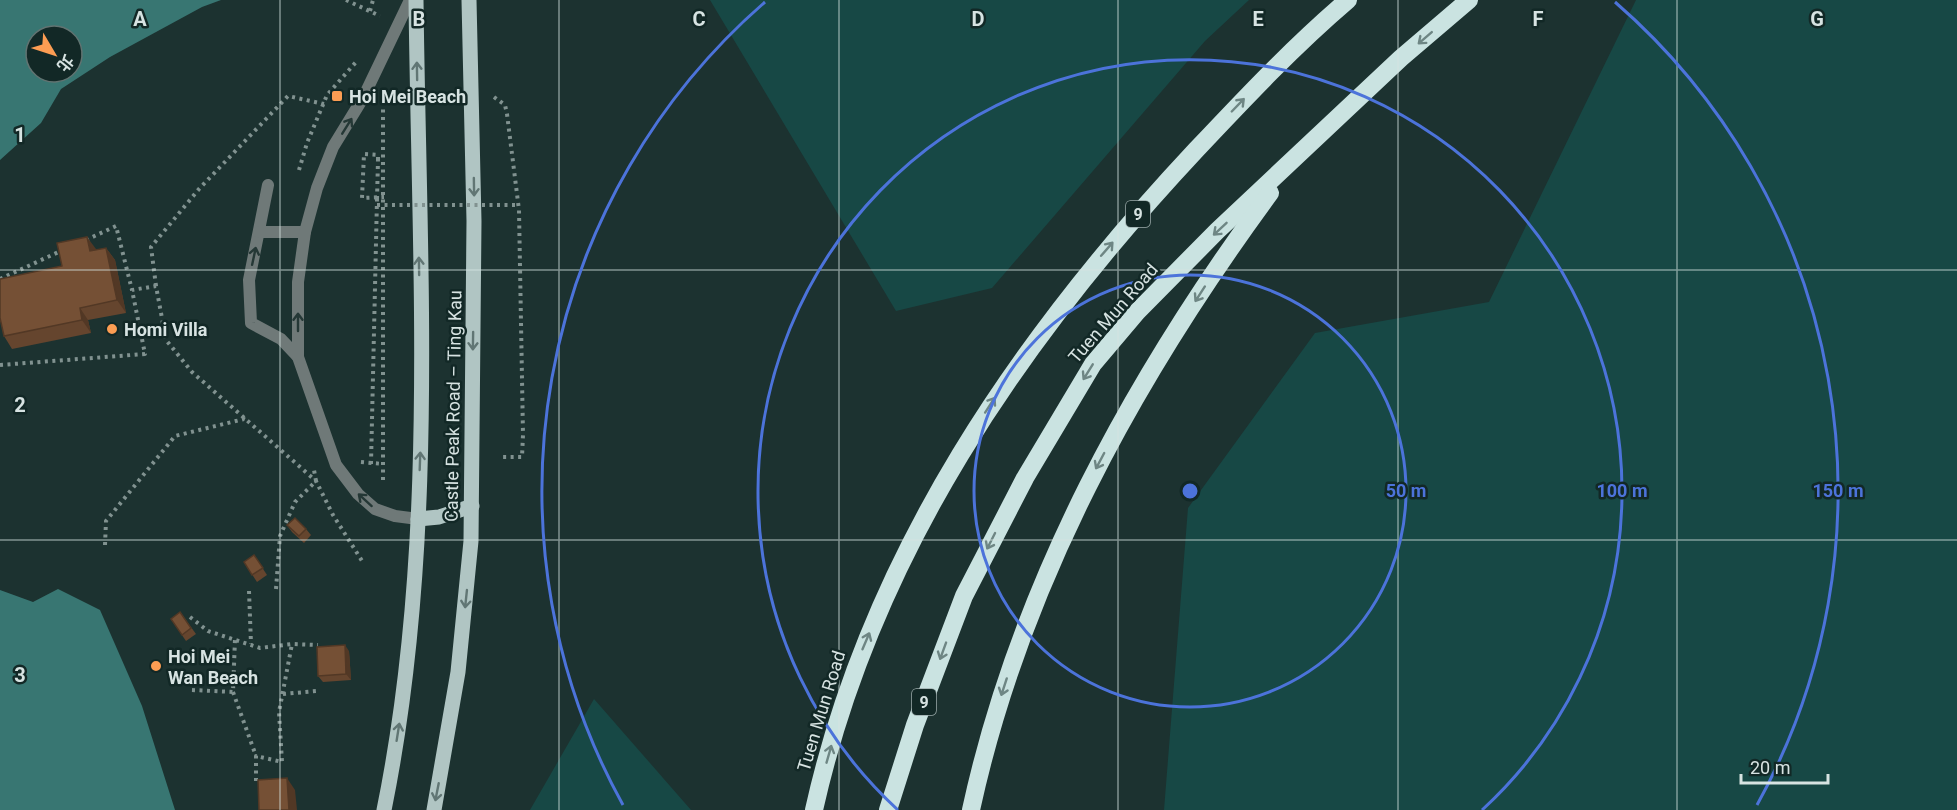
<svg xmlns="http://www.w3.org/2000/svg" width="1957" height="810" viewBox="0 0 1957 810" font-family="Roboto,'Noto Sans TC',sans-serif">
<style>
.green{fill:#174845}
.water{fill:#387672;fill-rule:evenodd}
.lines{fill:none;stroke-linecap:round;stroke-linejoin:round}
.path{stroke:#819290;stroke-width:4;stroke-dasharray:3 4.5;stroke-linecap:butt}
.service{stroke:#6f7978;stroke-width:12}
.minor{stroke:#6f7978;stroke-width:12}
.primary{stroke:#b0c5c3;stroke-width:15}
.motorway{stroke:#cae3e1;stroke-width:18}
.path-bridge{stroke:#819290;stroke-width:4;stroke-dasharray:3 4.5;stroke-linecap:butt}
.wall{fill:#65452e}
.shaded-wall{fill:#523825}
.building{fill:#755035;stroke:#523825;stroke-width:1.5}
.oneway{stroke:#6e8684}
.oneway2{stroke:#617674}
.oneway3{stroke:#253836}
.grid{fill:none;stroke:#d7e3e2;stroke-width:1.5;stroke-opacity:0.55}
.ring{fill:none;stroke:#4c73da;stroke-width:3}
.poi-dot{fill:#fc9d53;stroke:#122826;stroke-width:2}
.labels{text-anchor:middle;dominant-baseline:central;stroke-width:5;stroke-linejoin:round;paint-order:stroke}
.shield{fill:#122826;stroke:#9cabaa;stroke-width:1.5}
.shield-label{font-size:16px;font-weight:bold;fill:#d7e3e2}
.poi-label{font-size:18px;font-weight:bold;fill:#d7e3e2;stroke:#122826;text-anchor:start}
.street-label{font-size:18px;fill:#d7e3e2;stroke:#122826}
.grid-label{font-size:20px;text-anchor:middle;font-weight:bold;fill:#d7e3e2;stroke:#122826;stroke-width:5;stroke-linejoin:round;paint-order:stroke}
.centre{fill:#4c73da;stroke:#122826;stroke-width:3}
.ring-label{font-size:18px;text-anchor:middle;font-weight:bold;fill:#4c73da;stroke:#122826;stroke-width:5;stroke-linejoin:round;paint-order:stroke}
</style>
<rect width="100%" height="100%" fill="#1c3230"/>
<g class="green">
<path d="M710 0H1249L1205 41 992 288 896 311Z"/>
<path d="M1636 0H1957V810H1164L1188 508 1315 333 1489 302Z"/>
<path d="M594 699 691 810H530Z"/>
</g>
<g class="water">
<path d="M0 0H221L202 7 110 57 61 89 41 123 0 160ZM36 36H72V72H36Z"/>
<path d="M58 589 100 610 142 706 175 810H0V590L33 602Z"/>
</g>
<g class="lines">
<g class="path">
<path d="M346 0 380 16"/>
<path d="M370 11 373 0"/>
<path d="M494 97 505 105 507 114 519 210 523 435 522 457H503"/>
<path d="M378 160V155L364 154 362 198 384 197"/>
<path d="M299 170 307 143 327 95 356 62"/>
<path d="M86 240 116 226 132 290"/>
<path d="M0 279 63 250"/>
<path d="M156 286 151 247 199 189 288 96 324 104"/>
<path d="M0 365 145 354 132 290 156 286 166 340 192 372 316 481 333 515 364 564"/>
<path d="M361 462 383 464"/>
<path d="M371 464 377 199"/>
<path d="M383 480V106"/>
<path d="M105 545 106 521 175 436 244 419 248 421"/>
<path d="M276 589 280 536 295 502 316 481 314 470"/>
<path d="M249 591 251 644"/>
<path d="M190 617 208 631 260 648 292 644 318 645"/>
<path d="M192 690 233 692 235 639"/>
<path d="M233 692 256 756"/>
<path d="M283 694 317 691"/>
<path d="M256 781V756L282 762 279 712 292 644"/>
</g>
<g class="service">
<path d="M268 185 249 280 251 323 281 339 298 357"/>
<path d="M259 232H305"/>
</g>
<path class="minor" d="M410 0 363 98 333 147 317 188 305 232 298 282V357L336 465 358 494 375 509 395 516 418 519"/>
<g class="primary">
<path d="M418 519 439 517 472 506"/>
<path d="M384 810C438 545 419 269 416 0"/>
<path d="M434 810 458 672 471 541 474 221 469 0"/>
</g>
<g class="motorway">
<path d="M814 810C871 554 1020 338 1196 150 1245 98 1294 46 1348 0"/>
<path d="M888 810 915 725 964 596 1025 478 1093 364 1137 312 1217 231 1401 58 1469 0"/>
<path d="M971 810C1020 584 1134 378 1270 193"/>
</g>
<g class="path-bridge">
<path d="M377 199 378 160"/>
<path d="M377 205H518"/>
</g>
</g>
<g class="wall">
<path d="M106 248 115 260 126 313 88 320 91 333 12 349 4 336 62 266 96 249V250Z"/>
<path d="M287 525 306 529 311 535 304 543 292 532Z"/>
<path d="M254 555 267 575 257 582 244 562Z"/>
<path d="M180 612 196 634 186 641 171 619Z"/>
<path d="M349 651 351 680 323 682 318 676Z"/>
</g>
<g class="shaded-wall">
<path d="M87 237 96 249 99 264 90 251Z"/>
<path d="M106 248 115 260 126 313 117 300Z"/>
<path d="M80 308 88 320 91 333 82 320Z"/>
<path d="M345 645 349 651 351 680 346 674Z"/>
<path d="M287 778 295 790 297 810H289Z"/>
</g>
<g class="building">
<path d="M87 237 90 251 106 248 117 300 80 308 82 320 4 336 0 318V279L62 266 57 243Z"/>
<path d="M295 518 306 529 299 536 287 525Z"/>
<path d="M254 555 263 568 252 575 244 562Z"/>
<path d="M180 612 191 628 182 635 171 619Z"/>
<path d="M345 645 346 674 318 676 317 647Z"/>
<path d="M287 778 289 810H259L258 780Z"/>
</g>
<defs><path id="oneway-shaft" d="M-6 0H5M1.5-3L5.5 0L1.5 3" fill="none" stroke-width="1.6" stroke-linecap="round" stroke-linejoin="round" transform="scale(1.5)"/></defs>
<g class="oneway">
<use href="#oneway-shaft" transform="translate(1425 38) rotate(139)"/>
<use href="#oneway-shaft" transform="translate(1238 105) rotate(-46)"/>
<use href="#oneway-shaft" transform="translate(1220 229) rotate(137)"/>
<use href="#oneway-shaft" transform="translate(1107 249) rotate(-49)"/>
<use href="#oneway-shaft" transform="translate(1200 294) rotate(123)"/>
<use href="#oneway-shaft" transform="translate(1088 372) rotate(122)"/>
<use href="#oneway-shaft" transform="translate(990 405) rotate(-57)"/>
<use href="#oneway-shaft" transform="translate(1100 461) rotate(118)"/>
<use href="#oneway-shaft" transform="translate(991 541) rotate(117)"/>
<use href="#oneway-shaft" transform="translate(866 641) rotate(-67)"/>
<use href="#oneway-shaft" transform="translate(943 651) rotate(110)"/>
<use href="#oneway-shaft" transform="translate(1004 687) rotate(108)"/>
<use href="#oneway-shaft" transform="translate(829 754) rotate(-74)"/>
</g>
<g class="oneway2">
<use href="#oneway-shaft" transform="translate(417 71) rotate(-91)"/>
<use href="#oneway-shaft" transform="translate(474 187) rotate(89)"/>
<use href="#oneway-shaft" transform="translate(419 266) rotate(-91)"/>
<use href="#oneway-shaft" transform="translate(473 341) rotate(91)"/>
<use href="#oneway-shaft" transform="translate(420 461) rotate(-88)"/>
<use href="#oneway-shaft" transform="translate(466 599) rotate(96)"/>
<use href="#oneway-shaft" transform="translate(398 732) rotate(-81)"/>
<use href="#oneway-shaft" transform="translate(437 792) rotate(101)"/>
</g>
<g class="oneway3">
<use href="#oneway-shaft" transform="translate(347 126) rotate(-58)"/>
<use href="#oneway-shaft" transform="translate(254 256) rotate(-78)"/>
<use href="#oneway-shaft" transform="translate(298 322) rotate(-90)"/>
<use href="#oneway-shaft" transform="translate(365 500) rotate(-138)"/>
</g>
<path class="grid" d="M280 0V810M559 0V810M839 0V810M1118 0V810M1398 0V810M1677 0V810M0 270H1957M0 540H1957"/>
<g class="ring">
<circle cx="1190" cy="491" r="216"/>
<path d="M898 810A432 432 0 1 1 1482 810"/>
<path d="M623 805A648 648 0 0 1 765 2M1615 2A648 648 0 0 1 1757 805"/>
</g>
<g class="poi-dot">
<rect x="331" y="90" width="12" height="12" rx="3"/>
<circle cx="112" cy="329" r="6"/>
<circle cx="156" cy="666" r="6"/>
</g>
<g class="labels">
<g class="shield">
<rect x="1126" y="201" width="24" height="26" rx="4.5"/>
<rect x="912" y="689" width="24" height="26" rx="4.5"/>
</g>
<g class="shield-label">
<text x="1138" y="214">9</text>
<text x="924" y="702">9</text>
</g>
<g class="poi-label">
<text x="349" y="96">Hoi Mei Beach</text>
<text x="124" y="329">Homi Villa</text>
<text x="168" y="656">Hoi Mei<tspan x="168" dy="21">Wan Beach</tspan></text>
</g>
<g class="street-label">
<text transform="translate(1113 313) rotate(-49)">Tuen Mun Road</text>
<text transform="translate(453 406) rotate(-89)">Castle Peak Road – Ting Kau</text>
<text transform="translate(821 711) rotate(-73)">Tuen Mun Road</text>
</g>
</g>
<g class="grid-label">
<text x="140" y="26">A</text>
<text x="419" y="26">B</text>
<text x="699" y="26">C</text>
<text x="978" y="26">D</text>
<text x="1258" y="26">E</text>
<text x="1538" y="26">F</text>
<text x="1817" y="26">G</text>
<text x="20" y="142">1</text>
<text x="20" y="412">2</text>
<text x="20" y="682">3</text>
</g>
<circle cx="1190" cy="491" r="9" class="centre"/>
<g class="ring-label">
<text x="1406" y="497">50 m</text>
<text x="1622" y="497">100 m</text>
<text x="1838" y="497">150 m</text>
</g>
<g transform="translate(54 54) rotate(129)"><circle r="28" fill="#122826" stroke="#617371" stroke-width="1.5"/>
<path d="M0-4.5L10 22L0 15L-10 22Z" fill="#fc9d53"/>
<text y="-9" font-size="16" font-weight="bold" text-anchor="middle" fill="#d7e3e2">北</text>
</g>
<path d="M1741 774v9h87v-9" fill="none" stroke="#d7e3e2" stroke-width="3"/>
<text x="1750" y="774" font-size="18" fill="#d7e3e2" stroke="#122826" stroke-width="4.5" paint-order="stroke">20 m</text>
</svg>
